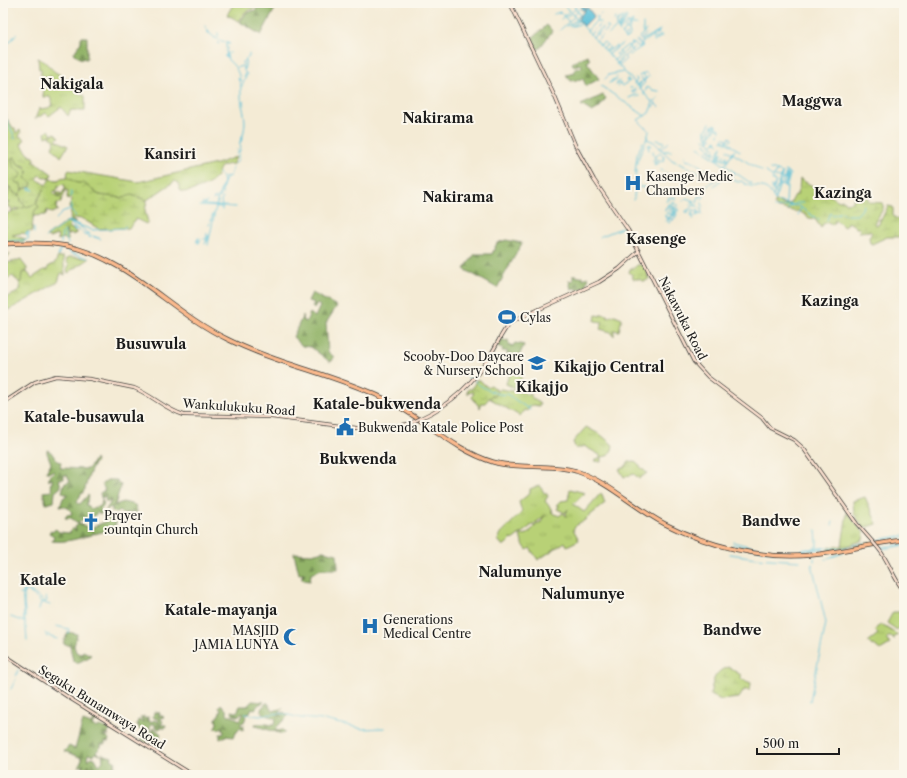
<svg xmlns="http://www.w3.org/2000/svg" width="907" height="778" viewBox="0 0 907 778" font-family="'Libre Caslon Text',serif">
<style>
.grass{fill:url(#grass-tufts);stroke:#6a7649}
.forest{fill:url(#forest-firs);stroke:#576842}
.wetland{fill:url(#wetland-marsh);stroke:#6a7649;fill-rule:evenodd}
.park{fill:#b8d176;stroke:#6a7649}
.water{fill:#5abfd8;stroke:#3b6e7a}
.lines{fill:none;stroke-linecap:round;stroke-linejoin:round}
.stream{stroke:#5abfd8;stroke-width:1}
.canal{stroke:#5abfd8;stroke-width:2}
.secondary-casing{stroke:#3c3b38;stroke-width:4}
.motorway-casing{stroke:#3c3b38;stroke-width:5}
.secondary{stroke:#fee3d1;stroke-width:2.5}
.motorway{stroke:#fcba8d;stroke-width:3.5}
.secondary-bridge-casing{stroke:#3c3b38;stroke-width:4;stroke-linecap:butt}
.secondary-bridge{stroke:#fee3d1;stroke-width:2.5}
.labels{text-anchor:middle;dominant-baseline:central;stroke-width:4;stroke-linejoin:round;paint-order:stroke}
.poi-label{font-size:12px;fill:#1c1c1c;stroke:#fbf7ec;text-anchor:start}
.street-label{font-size:12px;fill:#1c1c1c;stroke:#fbf7ec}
.quarter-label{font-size:14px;font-weight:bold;fill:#1c1c1c;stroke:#fbf7ec}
</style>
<defs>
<pattern id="grass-tufts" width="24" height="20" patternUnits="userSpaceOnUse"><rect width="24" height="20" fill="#b8d176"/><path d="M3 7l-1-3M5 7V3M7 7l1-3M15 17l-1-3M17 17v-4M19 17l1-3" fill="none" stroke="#9eb366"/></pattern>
<pattern id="forest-firs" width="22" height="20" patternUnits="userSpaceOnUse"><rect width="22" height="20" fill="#92b367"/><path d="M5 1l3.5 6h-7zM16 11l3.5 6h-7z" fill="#769154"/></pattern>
<pattern id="wetland-marsh" width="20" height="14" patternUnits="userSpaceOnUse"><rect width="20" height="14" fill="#b8d176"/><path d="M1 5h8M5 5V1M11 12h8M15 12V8" fill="none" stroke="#9eb366"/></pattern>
</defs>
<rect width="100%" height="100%" fill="#fbf7ec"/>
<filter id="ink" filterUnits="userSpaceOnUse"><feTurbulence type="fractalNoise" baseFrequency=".025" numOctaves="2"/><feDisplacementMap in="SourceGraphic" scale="8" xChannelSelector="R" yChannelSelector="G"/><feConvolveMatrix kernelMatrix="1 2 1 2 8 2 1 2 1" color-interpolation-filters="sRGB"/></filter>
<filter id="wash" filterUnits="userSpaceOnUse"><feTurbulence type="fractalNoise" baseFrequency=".012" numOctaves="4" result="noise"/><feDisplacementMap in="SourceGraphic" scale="16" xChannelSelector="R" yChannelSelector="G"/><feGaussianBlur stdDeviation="0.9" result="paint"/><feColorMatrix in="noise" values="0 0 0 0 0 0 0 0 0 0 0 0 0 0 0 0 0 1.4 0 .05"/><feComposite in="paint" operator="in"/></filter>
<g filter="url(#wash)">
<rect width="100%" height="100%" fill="#f4ebd5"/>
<g class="grass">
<path d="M234 3 243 5 248 3 256 7 245 12 239 21 227 15Z"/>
<path d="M38 58 45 62 55 72 64 77 79 94 85 96V110H71L68 116 61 107 49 116 46 113 35 119 39 109 48 108 53 105 50 97H43L44 87 53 82 51 76H49L48 83 47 78 44 79 45 77 40 74 42 71 41 69H39Z"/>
<path d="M49 130 52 135 55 133 59 137 56 140 68 146 61 157 52 147 55 140 50 137 51 135 46 137 45 133Z"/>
<path d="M14 156 18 162 27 170 28 174 26 176 32 183 31 187 22 189 20 184 15 182 22 174 14 167 11 160Z"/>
<path d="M236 157 233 164C213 166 223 171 213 181 205 187 193 191 183 192L179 190V183L175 181 147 200C130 194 116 201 100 195 89 191 77 183 67 177L68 170 138 182 216 164Z"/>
<path d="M11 187 13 192 18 195 20 193 21 201 26 207 19 209 15 208 12 211 11 207H8L7 205 11 202 7 203 5 198H7L9 188Z"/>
<path d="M36 203 39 207 33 218 32 232 28 231 25 234 23 233 12 235 25 239 24 242H3V215Z"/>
<path d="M58 257H63L65 275 61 273 58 282 9 310 8 309 3 314V294L5 298 18 292 19 289H21L19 282 22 273 27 272 32 278 44 270H48V267L55 263Z"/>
<path d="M68 257 87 258 89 259 68 273 67 270 69 265 66 261Z"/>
<path d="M637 265H643L648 274 647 277H651L646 281H642L639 279H633L632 274 629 273 630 269 634 268Z"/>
<path d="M601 314 607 315 608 317 615 315 622 318 619 331 614 330V336L611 332 600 329 603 322 595 321 596 315 601 316Z"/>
<path d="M511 368 520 371 521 381 519 390 506 384Z"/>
<path d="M500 389 513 391 514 389 520 392 523 391 527 395 531 394V397L540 404 539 406 532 405 527 411 524 410 520 416 489 398Z"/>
<path d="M586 427 601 435 613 445 612 450 607 456 601 457V462L595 461 596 459 600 458V455L584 446 576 449 573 442Z"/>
<path d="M634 461 647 473 639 479 634 474 624 477 619 469 624 468 629 462Z"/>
<path d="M540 485 544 493H546L548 496 545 501 553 511 551 512 559 516 563 513 565 515 567 516 566 514 568 509 565 513 557 509 559 506 557 505 561 501 568 500 570 489 585 493 573 504 584 512 601 493 605 503 581 523 580 522 573 529 579 540 567 546 565 542 538 560 530 548 527 550 522 543 520 535 528 534 534 527V525L536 526 537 522 539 524 540 521 542 523V519L546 515 512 540 510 538 511 540 503 546 498 540 501 533 522 512 519 502 530 493V489Z"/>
<path d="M865 497 877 524 864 528 854 514 853 501Z"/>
<path d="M847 512 864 533 863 540 842 548 871 541 873 543 827 551 830 547 842 546Z"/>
<path d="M880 624 898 635 894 637V640L891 637H888L886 639 890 644 880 650 874 645 872 646 868 642 878 634 875 630Z"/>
</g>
<g class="forest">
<path d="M260 3H274L277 5 261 35 240 22 246 13 256 10Z"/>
<path d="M547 25 552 31 539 49 534 48 531 43 535 46 536 45 532 38Z"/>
<path d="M81 37H87V59L79 58 74 53 81 42Z"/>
<path d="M587 55 590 59 587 62 599 79 586 86 583 79 571 81 566 75 575 73 574 70 582 67 581 64 574 67 572 63Z"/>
<path d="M603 95 606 98 599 108 592 112 581 105Z"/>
<path d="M506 240 522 243 497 288 464 269 475 254H492L497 243Z"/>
<path d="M573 275H576L577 277 583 276V279L588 277 589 280 586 282 587 286 579 290 574 288 571 289 569 280 571 281H573Z"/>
<path d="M312 293 337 306 326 323 328 352 334 357 332 361 330 362 311 347 302 346 293 337 303 315 302 320 306 322 310 313 315 317 320 306 317 304 314 309 312 307 314 303 308 301Z"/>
<path d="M500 337 505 341 508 340 509 344 512 346 515 343 524 345 518 358 515 354 514 358 510 353 507 355V351H502L503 349 496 345 497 343H502Z"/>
<path d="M47 450 51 452 57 461 61 462 60 468 88 469 95 459 96 461C90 470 88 478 85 489 83 493 79 496 77 503L80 504 88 495 89 496 86 505 89 506 90 509 101 506 102 499 104 505 100 510 102 512 100 515 98 512 94 516H88L84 521H79V524L91 528 107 521V518L115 516 117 517V522L114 529 94 534 93 531 91 535C79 538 66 543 52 541L54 536 49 533 50 531 52 532 56 529 59 532 70 533 72 528 76 531 75 527 79 524 71 518H65L67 515 72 514 70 509 63 506 60 507 63 498 68 494H65L62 492 64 484 70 481 67 475H64V479H59L61 487 55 492 54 502 46 504 43 492 52 491 50 484 52 483V478L49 481 48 477 54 472 53 470 51 472H46L51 463 47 453Z"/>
<path d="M107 480H117L118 484 121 485 115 505 123 502 135 505 137 511 136 518 134 516 133 509 131 514 128 512V514L125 516V513L122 514 119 511 116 513 112 511V507L106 510 112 500 108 498 110 502H106L105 497 101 498 100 493 105 490 102 484Z"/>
<path d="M323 551 337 554 338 569H321L311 574 310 581 304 580 301 577 305 573 299 574 294 553 312 554Z"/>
<path d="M68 632 77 634 74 646 76 652 80 654 83 651 91 655 89 657 77 663 73 661 70 646 63 643Z"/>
<path d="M252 701 264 702 258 705 255 709 252 708 249 714H247L244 722 241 723V726L244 725 243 730 240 728 233 737 226 736 220 739V734H223L224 732 222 727 219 729 215 728 217 723 216 719 221 711 219 707 221 704 227 711V714L240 720 244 713 237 716 233 715 232 711 237 712 240 706H247Z"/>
<path d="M266 703H268L273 711 283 708 278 714 284 712 288 716 276 728V731L283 730 285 732 283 734 256 726 255 724C262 723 267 724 274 725L276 719C271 715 262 717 261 709Z"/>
<path d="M154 712 160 713 158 717 160 715 164 717 160 719 163 721 161 725H166L164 729 162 727 159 729 155 727V724H151L149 731 155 734 156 733 151 730 154 728 161 734 155 743 153 740 150 742 151 739 149 737 146 744 145 741 140 739 147 730 143 728 142 730H140L137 724 138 720 144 722 140 718 144 716 143 719 149 717 146 720 147 722 148 719 150 722 155 720 158 722 159 720 153 717Z"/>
<path d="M95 718 99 720 92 724 96 728 100 726 111 730 107 733 109 736 105 735 104 738 107 737 109 739 108 742 105 741V744H101V747L96 752 101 755 95 753 94 756 88 754 87 759 88 760 90 757 95 758 99 765 103 761 102 754 112 757 111 759 116 762 114 770 116 771 114 775H94L95 772 88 769 89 764 86 768 82 767 84 764 78 767 82 760V758L64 751 69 746 75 749 83 721 91 724Z"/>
</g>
<g class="wetland">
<path d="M5 110 6 112 5 113 6 119 8 120 13 128H15L16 133 20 130 21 133 19 136 25 139 21 144 31 157 33 156 35 159 33 162 40 165 52 174 49 179 39 175 37 179 46 185 50 179 58 180C65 174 71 179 77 183H84L99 195 123 198 131 195 147 200 145 211 148 222 146 224 136 219 129 228 99 229 83 219 73 218 72 221H75V223L70 222 69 227 77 233 72 235 70 233 68 236 66 230V236L69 239 67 241 64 238 58 240 57 235 50 238 46 237 66 222 70 221 71 210 69 207 72 200 71 197 68 199 67 197 68 190 65 191V186L62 184 60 186 58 185V189L53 192 55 195H58L56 191 62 194 56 197 60 198 64 190 65 193 60 203H57L56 209 58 210 52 213 47 210 46 215 34 216 33 218 35 210 39 207 36 203 44 189 35 204 26 207 21 201 20 193 18 195 13 192 11 187H7L6 181 3 182V176L7 175 6 166 8 165C0 156 3 124 3 111ZM14 156 18 164 25 166 28 173 25 178 32 183 31 187 24 189 22 192 21 184 15 182 22 174 14 167 11 159Z"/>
<path d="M800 179 839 201 843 200 845 203 853 202 854 196 857 194 866 195 870 202 883 203V209L874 224 876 225 880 223 879 219 881 220 888 206 893 207V216L899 220 904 216V237H887L872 244 870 243 869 237 872 233 870 231 859 232 860 228H856L855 226 848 222 847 225 844 227 835 220 833 225 828 222 823 224 821 228 815 219 809 218 799 211C793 213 782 207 776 208L777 206 774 205 776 201 782 203 783 205 790 204 795 195H798L797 193 799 189Z"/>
<path d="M3 254H11L5 259 8 263 21 259 23 263 27 268V272L22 273 21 282H19L12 276 7 279 3 286Z"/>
<path d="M476 380H480L487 387 491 385 497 390 495 396 492 395 485 403H482L480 408 472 397 474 392 467 393 468 389H472Z"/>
<path d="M728 667 741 675V679L751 683 750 690H744L739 698 721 700 710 695C713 682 713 672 728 667Z"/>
</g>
<path class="park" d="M893 612H900L904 621 897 630 887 623Z"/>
<path class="water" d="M582 5 585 8 584 11 587 7 594 16 584 26 578 19 584 11 581 9Z"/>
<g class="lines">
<g class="stream">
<path d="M541 3 542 4"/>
<path d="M562 3 653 103 649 113 638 120 648 130"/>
<path d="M573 3 576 10"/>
<path d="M571 13 577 7"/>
<path d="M554 14 560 12 569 22"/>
<path d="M573 15 580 8"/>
<path d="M566 17 570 14"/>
<path d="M597 18 601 14"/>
<path d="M561 19 569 12"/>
<path d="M576 19 580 15 577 11"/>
<path d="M614 21 615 18"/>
<path d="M596 22H600"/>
<path d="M616 22 621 18"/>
<path d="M643 24V33"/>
<path d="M616 25 619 19"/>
<path d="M632 25H636"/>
<path d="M205 26 210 34 220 41H223L226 43V48H228L226 50 228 60C245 73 239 90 242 105 246 120 246 126 241 142L239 143 241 147 238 155"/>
<path d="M567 26 577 20"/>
<path d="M570 26H572L578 21"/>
<path d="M573 26 580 24"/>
<path d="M617 27 618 29 623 17"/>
<path d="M624 28 628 22 629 24"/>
<path d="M618 29 625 39 629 36"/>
<path d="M619 29 626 16"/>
<path d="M626 29 629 31 630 35"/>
<path d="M560 30 574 17"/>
<path d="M620 30 627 18"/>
<path d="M629 30 630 27 628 25H631L633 21 629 24"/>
<path d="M587 31 598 19 596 16"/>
<path d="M209 32H207L210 34"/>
<path d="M659 32 652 37 654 42 662 36"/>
<path d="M218 33V37"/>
<path d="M596 33 597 35 603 29"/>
<path d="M590 34 599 25"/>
<path d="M609 34 617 27 616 25"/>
<path d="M622 34 629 26"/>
<path d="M593 37 602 27"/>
<path d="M624 37 627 34 628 35"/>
<path d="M215 38 214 39 219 44"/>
<path d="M654 38 659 33"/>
<path d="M641 39 646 34"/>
<path d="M642 40 660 30"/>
<path d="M654 40 661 35"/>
<path d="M596 41 609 28 606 26"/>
<path d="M636 41 640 45"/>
<path d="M5 42H10L16 34"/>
<path d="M226 42 230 44H227"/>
<path d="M643 42 659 31"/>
<path d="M632 43 635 46 631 50 633 52"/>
<path d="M634 43 638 47 640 46"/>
<path d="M600 45 604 42 607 45 603 48"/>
<path d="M640 47 643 42 639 38 646 30"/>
<path d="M605 51 610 48 608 46"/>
<path d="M607 52 616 46"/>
<path d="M612 52 617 47"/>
<path d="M229 53H230"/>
<path d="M226 54 227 56"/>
<path d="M608 55 622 44"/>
<path d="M629 55 643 46 637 40"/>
<path d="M618 56 616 54 628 45 629 47"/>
<path d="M227 59 225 57V55L227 58"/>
<path d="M613 61 627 50 632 43"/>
<path d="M616 64 623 56"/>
<path d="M243 65 242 62 245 61"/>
<path d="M617 65 622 60"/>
<path d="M619 66 626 59 624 57 631 50 630 48"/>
<path d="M236 68 242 66 244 69"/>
<path d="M644 73 645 72 649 76"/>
<path d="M608 75 623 72"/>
<path d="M244 77 245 73"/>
<path d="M238 78 239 81"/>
<path d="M628 78 626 81 629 80"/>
<path d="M605 79 609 75"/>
<path d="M611 81 617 77"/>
<path d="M609 83 617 80"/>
<path d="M634 84 637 80 636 78"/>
<path d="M638 84 641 89"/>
<path d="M616 85 619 81"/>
<path d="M623 85 630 81"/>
<path d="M637 85 648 77 644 81"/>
<path d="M640 85 641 83"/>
<path d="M242 86 247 74 244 71 246 59 249 57V54"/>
<path d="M601 86 645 116"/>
<path d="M618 86 620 83 622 86"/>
<path d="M630 88H632"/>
<path d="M640 88 645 82 639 76 643 74 645 78"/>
<path d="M636 90 633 93 632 92Z"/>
<path d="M632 91 635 88"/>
<path d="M644 95 647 87 652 90 659 91"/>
<path d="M636 97 639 96"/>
<path d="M629 98 637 94"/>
<path d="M243 101 244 105"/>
<path d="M653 101 652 100 659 107"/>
<path d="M655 102 658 98"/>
<path d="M653 107 656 104"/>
<path d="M3 111C6 120 12 129 15 139"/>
<path d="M713 127 711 126H713"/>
<path d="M707 129 710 123"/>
<path d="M705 130V132"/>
<path d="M649 131 647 139 654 142 672 160 700 173 708 168 718 177 722 176 725 178"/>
<path d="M706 134 707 129"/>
<path d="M707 137 706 135 715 124"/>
<path d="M725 138 727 140"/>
<path d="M726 138 727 139"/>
<path d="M704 139 707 141 705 144 709 147"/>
<path d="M708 139 716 128"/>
<path d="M657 140 665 142 660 148"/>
<path d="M709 140 712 138 709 141"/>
<path d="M723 140 740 151"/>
<path d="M240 141 243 135"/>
<path d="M716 141 718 144"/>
<path d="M722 141 724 138"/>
<path d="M726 143 730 137 732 139 729 143"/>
<path d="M713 144 716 142V140"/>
<path d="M730 144 732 145"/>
<path d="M648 146 649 150"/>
<path d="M650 146 648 145H651"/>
<path d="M698 147 752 184"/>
<path d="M712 147 710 150 712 152"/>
<path d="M715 149 707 138 716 125V127L720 129 719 135"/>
<path d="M237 150 238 151"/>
<path d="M661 150 669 142"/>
<path d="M727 150 762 171"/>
<path d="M653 151 652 154 655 157"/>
<path d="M663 151H671"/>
<path d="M707 151 709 149"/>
<path d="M714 151 722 158"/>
<path d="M719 152 722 146"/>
<path d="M721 153 717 159H727"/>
<path d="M236 154 237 153"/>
<path d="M637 154 643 142"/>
<path d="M710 154 714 151"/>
<path d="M685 156 686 160 695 162 704 169"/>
<path d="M713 156 715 152"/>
<path d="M727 156 726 158 728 159 733 152"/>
<path d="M723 158 724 155"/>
<path d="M638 159 647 138"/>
<path d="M716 159 720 152"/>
<path d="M719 159 722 153"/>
<path d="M653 160 660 152 664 156 663 161 656 159 654 163"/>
<path d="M637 163V161"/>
<path d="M725 165 735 150"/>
<path d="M655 166V163L658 164 660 161"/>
<path d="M770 169 783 173"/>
<path d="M636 170V174"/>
<path d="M661 170 669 175"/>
<path d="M785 171 790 174 787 186 786 203"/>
<path d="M766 172 773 177"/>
<path d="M219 173 222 178"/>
<path d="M635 174 637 155"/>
<path d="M636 177 637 184 639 185"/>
<path d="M775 177 780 178 782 173"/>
<path d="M780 178 778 184 786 187"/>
<path d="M730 179 738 182 742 181C752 193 766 177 775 201L799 206 817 219H819"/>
<path d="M781 179 782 175"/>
<path d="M785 180 787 174"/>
<path d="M224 183 227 177"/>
<path d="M635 184V176"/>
<path d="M779 184 782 179H784"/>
<path d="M782 185 786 173"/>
<path d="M714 186 722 179"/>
<path d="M784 186 788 174"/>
<path d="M785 186 789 175"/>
<path d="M635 187V185"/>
<path d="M642 187 644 188"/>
<path d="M644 187 649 189"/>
<path d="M772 187 775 193"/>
<path d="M31 188 34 190H32"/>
<path d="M637 188 642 187"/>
<path d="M701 188 706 186"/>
<path d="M30 189 28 188 30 190 31 188"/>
<path d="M772 189 776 182 772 180 777 171"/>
<path d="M773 191 775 185"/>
<path d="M220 192 222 194 220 198"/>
<path d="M222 194 223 188"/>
<path d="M219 195 223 184"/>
<path d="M773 196 779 184"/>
<path d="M71 197V192"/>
<path d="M634 197 635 188"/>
<path d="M675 197 674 199H676"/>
<path d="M699 198 703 194"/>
<path d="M702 199 705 194"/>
<path d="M775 199 780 184"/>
<path d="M213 200 215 198 217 199"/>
<path d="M633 200 634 198"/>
<path d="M669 200 668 198 673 197"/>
<path d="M666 201H667"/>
<path d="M672 201 675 203"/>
<path d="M672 201 673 203"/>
<path d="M683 201 686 198 694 201C706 191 711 173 729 180L734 172"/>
<path d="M203 203 201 205H205"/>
<path d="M218 203V202"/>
<path d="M697 203 698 199"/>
<path d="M702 203 703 207"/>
<path d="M204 204 207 202"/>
<path d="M795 204 797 203H804"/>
<path d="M206 205 236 207"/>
<path d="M691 205V202L693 201"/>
<path d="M200 206 222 207V210"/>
<path d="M222 206 221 201 223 198"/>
<path d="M670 206 675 207"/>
<path d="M678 206 676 205H678"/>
<path d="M694 206V201"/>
<path d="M696 206 695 205 698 206"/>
<path d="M672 207 675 208"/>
<path d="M692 207 691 208 693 206"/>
<path d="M667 208 668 204H674"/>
<path d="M669 208H670"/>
<path d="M671 208 674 209"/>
<path d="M701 208 702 214"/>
<path d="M774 208 794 205"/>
<path d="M691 209 693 212 691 216H693"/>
<path d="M694 209 697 212"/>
<path d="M698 209 699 215"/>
<path d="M669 210 672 211"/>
<path d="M674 210 677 208 678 210"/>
<path d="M787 210 791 206"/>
<path d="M71 211 76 216"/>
<path d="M665 211 666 207 669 206"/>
<path d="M689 211 687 214 686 211 690 209"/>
<path d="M698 211 701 214"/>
<path d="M676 212H675L673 216 676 213"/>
<path d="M667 213V214"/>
<path d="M692 214 694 216 697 213V216"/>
<path d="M665 215 667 219"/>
<path d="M668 215 667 212 671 214"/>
<path d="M798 215 801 208"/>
<path d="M665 217 668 218"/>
<path d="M673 217 677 215 676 213"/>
<path d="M56 219 64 211 71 209V204L72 207"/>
<path d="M693 219 694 216"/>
<path d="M827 220 830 213 833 215 842 212 846 215H857L862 209 863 205"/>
<path d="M211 221 213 214"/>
<path d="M666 221 670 217"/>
<path d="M672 221 676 217"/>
<path d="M67 222 81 227 86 232"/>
<path d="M668 222 673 211H678"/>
<path d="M669 223 673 220 670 217"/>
<path d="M71 224 74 227 73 229"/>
<path d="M209 225 210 223"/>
<path d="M64 231 68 244"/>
<path d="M74 231 75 228 86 234 85 236 83 234"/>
<path d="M34 233V228"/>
<path d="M87 233 90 238 91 236"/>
<path d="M87 233 90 234"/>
<path d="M27 236 25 234 28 232"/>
<path d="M93 236 101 239 94 237"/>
<path d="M46 237 68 221 92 230 125 228V226"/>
<path d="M599 237 624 227"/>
<path d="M204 239H206L207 233"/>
<path d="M208 239V236"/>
<path d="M8 241 26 240 29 238 26 233H29V235"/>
<path d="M196 241 197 240"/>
<path d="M197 242 198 238"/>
<path d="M207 242 209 235"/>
<path d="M61 243 62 233"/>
<path d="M198 243 199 238"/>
<path d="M199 243 201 239"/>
<path d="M205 244 207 239"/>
<path d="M208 245 218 197 224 184 223 178 230 176 233 166 238 161V156"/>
<path d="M67 249 70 253 88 258"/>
<path d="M3 256 4 247"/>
<path d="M58 256 61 248"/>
<path d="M464 369 468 377 472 379"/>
<path d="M474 380C479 387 500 397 507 394L530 410"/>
<path d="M528 407 529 406"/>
<path d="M832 525 833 522"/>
<path d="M816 530 817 541"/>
<path d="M878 540 904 535"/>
<path d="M733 542 760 549 793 553"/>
<path d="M876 542 875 541 904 537"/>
<path d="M901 543 900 546 904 545"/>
<path d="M732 545 775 552"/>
<path d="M815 547H817V542"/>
<path d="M880 547 904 544"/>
<path d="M826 548H827"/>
<path d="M829 548 839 549"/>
<path d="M817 549V552"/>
<path d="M830 549H838L868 542"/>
<path d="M881 549 900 546"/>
<path d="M822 552V548"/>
<path d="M810 553V549"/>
<path d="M813 553V549"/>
<path d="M730 554 756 558 800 561"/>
<path d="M805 554 806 550"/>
<path d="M832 557 843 553"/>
<path d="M814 558V561"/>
<path d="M828 558 841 553"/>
<path d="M825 559H826"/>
<path d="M18 581 20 583"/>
<path d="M21 583 23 585"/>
<path d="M20 584 23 586"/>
<path d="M24 586 25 587"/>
<path d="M24 587V588"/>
<path d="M26 588 27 589"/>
<path d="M25 589 29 591"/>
<path d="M30 591 45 602 47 601 46 597"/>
<path d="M29 592 33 595"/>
<path d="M20 594H23L24 589"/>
<path d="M23 595V599"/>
<path d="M24 596 25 591"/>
<path d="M34 596 37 599"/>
<path d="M39 600 40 602"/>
<path d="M24 601V598"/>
<path d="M24 602V604"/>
<path d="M24 605 25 610"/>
<path d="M39 610 41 602 50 605"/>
<path d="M25 611V618"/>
<path d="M11 617 24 622 23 599"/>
<path d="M25 620V626"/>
<path d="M56 626 69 629 68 633"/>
<path d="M26 627 27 641"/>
<path d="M45 633 46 634"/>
<path d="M48 634 50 637"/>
<path d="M46 635 47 637"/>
<path d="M51 637 57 639"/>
<path d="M16 676 18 670"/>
<path d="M11 689 16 679"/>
<path d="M810 701 826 623 812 564"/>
<path d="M245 714 260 716 280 713 301 718 322 720"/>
<path d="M324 720 363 729 385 728"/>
</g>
<path class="canal" d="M801 554 802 550 824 548"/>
</g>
</g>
<g filter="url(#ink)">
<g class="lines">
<g class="secondary-casing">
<g id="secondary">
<path d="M510 3 555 97 576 147 594 180 628 230 694 362 708 377 762 418 770 428 794 440 804 449 857 524 872 541"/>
<path d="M3 403 35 382 56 376 90 379 134 388C152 395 166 410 184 415L271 417 372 430 408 424 415 421"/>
<path d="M421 418C452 404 474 383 491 354 498 343 502 331 511 322L599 282 619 269 639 251"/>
<path d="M878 548C889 561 893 578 904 591"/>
<path d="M3 654 71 699 193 775"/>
</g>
</g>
<g class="motorway-casing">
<path id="motorway" d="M3 244C24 243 46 242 67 246 129 259 171 312 227 339 277 364 333 374 383 398 421 416 453 450 493 462 520 470 549 463 576 471 609 482 634 508 665 524 708 546 763 560 812 555 843 552 873 543 904 540"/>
</g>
<use href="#secondary" class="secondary"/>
<use href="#motorway" class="motorway"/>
<g class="secondary-bridge-casing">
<g id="secondary-bridge">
<path d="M415 421 421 418"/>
<path d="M872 541 878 548"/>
</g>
</g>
<use href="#secondary-bridge" class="secondary-bridge"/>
</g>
</g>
<defs>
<g id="hospital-bare" transform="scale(1.38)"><path d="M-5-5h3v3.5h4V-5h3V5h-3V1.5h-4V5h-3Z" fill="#1f6fb2" stroke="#fbf7ec" stroke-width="2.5" paint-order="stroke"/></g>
<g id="stadium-bare" transform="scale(1.38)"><path d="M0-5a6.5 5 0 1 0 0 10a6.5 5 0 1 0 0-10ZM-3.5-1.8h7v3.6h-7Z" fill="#1f6fb2" stroke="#fbf7ec" stroke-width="2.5" paint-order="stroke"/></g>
<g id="school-bare" transform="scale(1.38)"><path d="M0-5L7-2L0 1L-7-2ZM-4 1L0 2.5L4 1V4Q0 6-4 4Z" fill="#1f6fb2" stroke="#fbf7ec" stroke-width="2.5" paint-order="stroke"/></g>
<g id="civic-bare" transform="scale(1.38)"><path d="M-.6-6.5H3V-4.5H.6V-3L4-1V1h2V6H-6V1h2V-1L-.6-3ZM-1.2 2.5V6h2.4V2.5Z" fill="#1f6fb2" stroke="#fbf7ec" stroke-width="2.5" paint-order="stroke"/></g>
<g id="church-bare" transform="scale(1.38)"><path d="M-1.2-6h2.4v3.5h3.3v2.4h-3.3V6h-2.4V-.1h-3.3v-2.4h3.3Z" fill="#1f6fb2" stroke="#fbf7ec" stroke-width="2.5" paint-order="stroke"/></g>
<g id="mosque-bare" transform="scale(1.38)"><path d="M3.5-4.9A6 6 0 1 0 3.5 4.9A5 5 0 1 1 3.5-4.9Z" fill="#1f6fb2" stroke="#fbf7ec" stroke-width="2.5" paint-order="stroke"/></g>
</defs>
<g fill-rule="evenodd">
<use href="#hospital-bare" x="633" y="183"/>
<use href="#stadium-bare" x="507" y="317"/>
<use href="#school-bare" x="537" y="363"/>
<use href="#civic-bare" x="345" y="427"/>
<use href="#church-bare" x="91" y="522"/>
<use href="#hospital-bare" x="370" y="626"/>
<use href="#mosque-bare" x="292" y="637"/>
</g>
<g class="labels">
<g class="poi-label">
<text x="646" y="176">Kasenge Medic<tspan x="646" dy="14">Chambers</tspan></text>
<text x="520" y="317">Cylas</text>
<text x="524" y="356" text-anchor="end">Scooby-Doo Daycare<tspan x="524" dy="14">&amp; Nursery School</tspan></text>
<text x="358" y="427">Bukwenda Katale Police Post</text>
<text x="104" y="515">Prqyer<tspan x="104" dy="14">:ountqin Church</tspan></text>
<text x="383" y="619">Generations<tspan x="383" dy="14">Medical Centre</tspan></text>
<text x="279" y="630" text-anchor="end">MASJID<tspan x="279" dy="14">JAMIA LUNYA</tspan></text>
</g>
<g class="street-label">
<text transform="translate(683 318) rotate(63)">Nakawuka Road</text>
<text transform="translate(239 407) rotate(4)">Wankulukuku Road</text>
<text transform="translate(102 707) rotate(32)">Seguku Bunamwaya Road</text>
</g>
<g class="quarter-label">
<text x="72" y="84">Nakigala</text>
<text x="812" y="101">Maggwa</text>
<text x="438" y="118">Nakirama</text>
<text x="170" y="154">Kansiri</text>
<text x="843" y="193">Kazinga</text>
<text x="458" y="197">Nakirama</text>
<text x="656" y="239">Kasenge</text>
<text x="830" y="301">Kazinga</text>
<text x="151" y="344">Busuwula</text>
<text x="609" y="367">Kikajjo Central</text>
<text x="542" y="387">Kikajjo</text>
<text x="377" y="404">Katale-bukwenda</text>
<text x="84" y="417">Katale-busawula</text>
<text x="358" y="459">Bukwenda</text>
<text x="771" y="521">Bandwe</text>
<text x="520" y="572">Nalumunye</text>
<text x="43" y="580">Katale</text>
<text x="583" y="594">Nalumunye</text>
<text x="221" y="610">Katale-mayanja</text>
<text x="732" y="630">Bandwe</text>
</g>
</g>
<rect width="907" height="778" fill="none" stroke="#fbf7ec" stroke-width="16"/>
<path d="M757 748v6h82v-6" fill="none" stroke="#1c1c1c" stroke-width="2"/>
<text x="763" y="748" font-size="12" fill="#1c1c1c" stroke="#fbf7ec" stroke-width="3" paint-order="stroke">500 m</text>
</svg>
